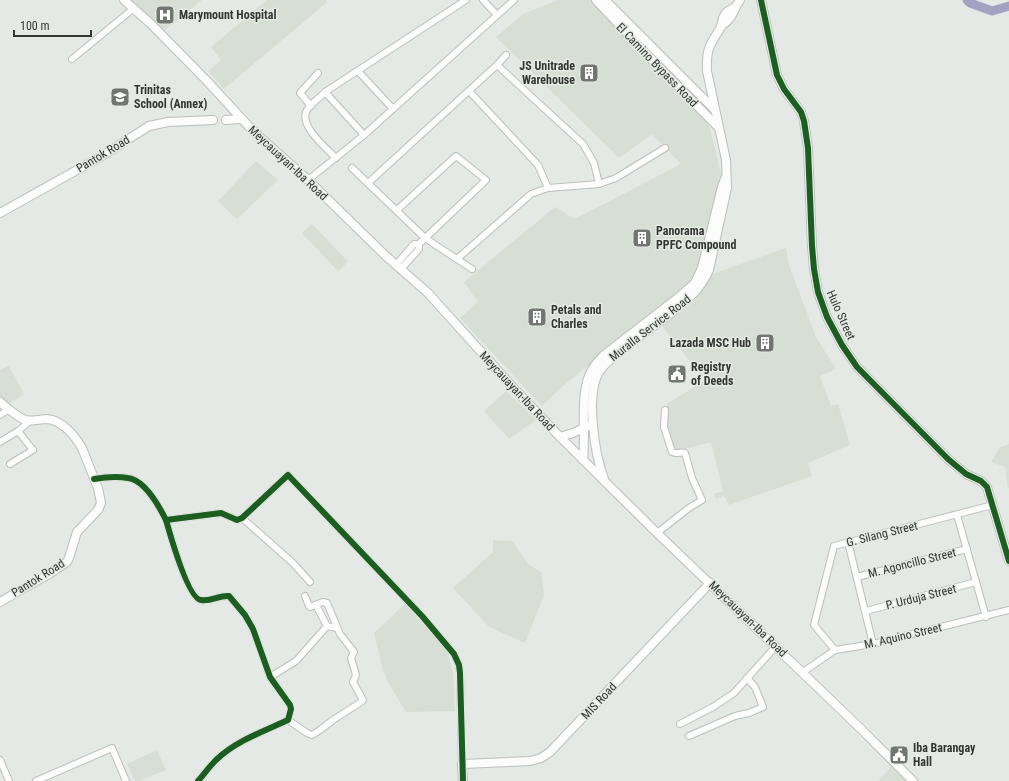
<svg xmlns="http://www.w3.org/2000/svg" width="1009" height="781" viewBox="0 0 1009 781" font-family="'Roboto Condensed',sans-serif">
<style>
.built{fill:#d6ded5}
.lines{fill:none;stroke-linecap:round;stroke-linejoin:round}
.river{stroke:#a2a3c3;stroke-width:9}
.street-casing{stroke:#bcbfbc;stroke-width:8}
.secondary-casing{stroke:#bcbfbc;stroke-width:10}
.street{stroke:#fbfcfb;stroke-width:6}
.secondary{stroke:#fbfcfb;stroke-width:8}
.cycleway-casing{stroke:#e4eae4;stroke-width:8}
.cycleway{stroke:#1b5e20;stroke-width:6}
.labels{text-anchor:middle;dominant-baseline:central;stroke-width:3;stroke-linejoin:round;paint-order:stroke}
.poi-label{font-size:12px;font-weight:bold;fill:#343634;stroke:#e4eae4;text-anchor:start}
.street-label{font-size:12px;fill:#343634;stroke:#e4eae4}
</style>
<rect width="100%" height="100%" fill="#e5e9e5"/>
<g class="built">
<path d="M131 0H202L164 31Z"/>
<path d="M267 0H326V3L224 89 208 71 221 60 211 47Z"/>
<path d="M558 0H592L601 12 705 118 710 128 722 178 700 263 692 281 564 385 542 406 460 318 478 302 464 282 555 207 575 219 681 164 652 134 619 158 496 37 523 14Z"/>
<path d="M256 161 278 180 237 219 218 201Z"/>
<path d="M312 224 348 262 338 271 302 233Z"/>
<path d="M786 248 789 265 816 337 836 369 820 376 831 406 838 404 850 445 808 463 812 476 729 505 724 496 716 499 714 494 723 491 711 442 674 452 665 426 667 404 705 380 662 326 691 304 704 288 712 274Z"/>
<path d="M9 366 24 394 8 405 0 397V370Z"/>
<path d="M506 391 536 420 509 439 484 411Z"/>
<path d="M1009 444V488H1008L1005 467 991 462 999 448Z"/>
<path d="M493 540 512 541 528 564 541 572 544 595 525 643 489 627 453 588 493 552Z"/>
<path d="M405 604 447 651 453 673 455 711 406 712 388 682 383 670 374 633Z"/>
<path d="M157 750 166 770 139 781H135L127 764Z"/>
<path d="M891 767 907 781H878Z"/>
</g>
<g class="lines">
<path class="river" d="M967 0 970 3 992 11 1009 6"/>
<g class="street-casing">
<g id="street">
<path d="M483 0 497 15"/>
<path d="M72 59 134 8"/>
<path d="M497 65 506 55"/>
<path d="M358 71 393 109"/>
<path d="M469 91 538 165 548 188"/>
<path d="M325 92 364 135"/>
<path d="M311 106 300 93 318 73"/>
<path d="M336 158C326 148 298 125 307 110 311 103 320 98 325 92L466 0"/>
<path d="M352 168 425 238 472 269"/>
<path d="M308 180 364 135 514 0"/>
<path d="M368 183 497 65 583 144 594 163 599 184"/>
<path d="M458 258 531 194 548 188 599 184 616 178 665 148"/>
<path d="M396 265 414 244H419L486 180 456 156 397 210"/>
<path d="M401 269 419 249V244"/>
<path d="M0 415 9 409"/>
<path d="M0 442 18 431 30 421"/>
<path d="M10 464 33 450 18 431"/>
<path d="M94 479C105 477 117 476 128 478 145 480 159 506 166 520L221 513 237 520 242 518 288 475 422 616 454 654 459 665 460 673 462 764"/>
<path d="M957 515 986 617"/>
<path d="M242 518 293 563 310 582"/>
<path d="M166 520C170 534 188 599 201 600 211 602 219 595 229 596L245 615 253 629 270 677 290 705 291 709 288 720C264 731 236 741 216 760 210 766 204 774 198 781"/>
<path d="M657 533 689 508 702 500 692 478 685 453C681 451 677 455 672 452L664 427 665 410"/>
<path d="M848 542 873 644"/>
<path d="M857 577 967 549"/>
<path d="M316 605 327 626 337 628"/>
<path d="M866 611 976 582"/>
<path d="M835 650 814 625 834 546 993 505"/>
<path d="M803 672 835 650 873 644 1009 610"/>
<path d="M270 677 296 661 327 626"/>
<path d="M288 720 307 733 312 735 320 730 333 720 361 702 363 700 353 682 356 675 351 658 354 652 340 634 327 603 323 602 310 607 309 606 305 596"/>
<path d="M680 724 713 707 734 693 776 646"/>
<path d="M689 736 735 716 749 713 763 707 755 687 747 678"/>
<path d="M0 760 9 781"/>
<path d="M36 781 112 748 126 781"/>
</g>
</g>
<g class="secondary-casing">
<g id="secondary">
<path d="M124 0 152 25 207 81 253 131 308 180 387 257 428 293 520 395 560 437 657 533 860 728 913 781"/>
<path d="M596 0 657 65 719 128"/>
<path d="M605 0 715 110"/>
<path d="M761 0 777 75 784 89 801 112 804 121 808 148 812 246 814 269 818 292 827 317 842 345 857 367 948 459 966 474 981 481 987 487 1009 561"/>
<path d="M721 26C734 18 732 11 740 0"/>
<path d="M226 120 240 119"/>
<path d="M0 213 102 156 149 126 168 122 213 120"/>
<path d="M0 402C7 408 16 416 25 420 33 422 39 419 47 419 62 420 75 436 82 448L98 488 101 503 98 510 77 532 69 558 67 562 49 574 0 602"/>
<path d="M560 437 573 433 588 426"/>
<path d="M583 460C586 435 580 397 589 376 592 368 597 362 603 356L679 297 695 283 702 268 722 187 725 179"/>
<path d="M604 479C595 455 585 395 599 372 607 359 623 350 635 340 647 331 659 322 671 313 687 300 701 289 709 270L727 188 726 160 707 71C706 48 710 45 721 27 722 24 722 21 723 18 725 12 730 10 735 7"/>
<path d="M463 781 462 764 530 761 541 758 550 752 710 583"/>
</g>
</g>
<use href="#street" class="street"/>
<use href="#secondary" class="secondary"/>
<g class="cycleway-casing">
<g id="cycleway">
<path d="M761 0 777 75 784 89 801 112 804 121 808 148 812 246 814 269 818 292 827 317 842 345 857 367 948 459 966 474 981 481 987 487 1009 561"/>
<path d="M94 479C105 477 117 476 128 478 145 480 159 506 166 520L221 513 237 520 242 518 288 475 422 616 454 654 459 665 460 673 463 781"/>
<path d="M166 520C170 534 188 599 201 600 211 602 219 595 229 596L245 615 253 629 270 677 290 705 291 709 288 720C264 731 236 741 216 760 210 766 204 774 198 781"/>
</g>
</g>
<use href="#cycleway" class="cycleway"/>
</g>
<defs>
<g id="hospital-square" transform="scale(1)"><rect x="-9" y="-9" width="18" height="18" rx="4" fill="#727572" stroke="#e4eae4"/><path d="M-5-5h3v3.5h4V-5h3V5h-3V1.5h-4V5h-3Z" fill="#fff"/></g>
<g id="building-square" transform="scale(1)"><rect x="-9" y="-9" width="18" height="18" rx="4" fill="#727572" stroke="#e4eae4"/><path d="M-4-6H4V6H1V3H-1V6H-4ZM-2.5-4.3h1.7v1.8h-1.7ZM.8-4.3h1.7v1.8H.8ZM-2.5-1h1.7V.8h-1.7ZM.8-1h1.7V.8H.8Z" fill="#fff"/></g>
<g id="school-square" transform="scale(1)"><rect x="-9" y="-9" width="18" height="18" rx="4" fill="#727572" stroke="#e4eae4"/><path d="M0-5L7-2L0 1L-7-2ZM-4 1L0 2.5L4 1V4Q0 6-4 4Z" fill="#fff"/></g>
<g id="civic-square" transform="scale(1)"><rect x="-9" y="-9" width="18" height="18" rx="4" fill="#727572" stroke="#e4eae4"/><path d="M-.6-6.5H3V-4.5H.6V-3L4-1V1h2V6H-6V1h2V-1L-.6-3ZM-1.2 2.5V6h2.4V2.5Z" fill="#fff"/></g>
</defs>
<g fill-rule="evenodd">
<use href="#hospital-square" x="165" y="15"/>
<use href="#building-square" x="589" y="73"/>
<use href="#school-square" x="120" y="97"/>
<use href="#building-square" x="642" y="238"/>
<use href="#building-square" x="537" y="317"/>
<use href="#building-square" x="765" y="343"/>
<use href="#civic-square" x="677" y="374"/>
<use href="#civic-square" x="899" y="755"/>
</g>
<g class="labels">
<g class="poi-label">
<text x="179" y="15">Marymount Hospital</text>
<text x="575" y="66" text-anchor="end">JS Unitrade<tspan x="575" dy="14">Warehouse</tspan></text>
<text x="134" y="90">Trinitas<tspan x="134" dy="14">School (Annex)</tspan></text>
<text x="656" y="231">Panorama<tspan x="656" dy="14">PPFC Compound</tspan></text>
<text x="551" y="310">Petals and<tspan x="551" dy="14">Charles</tspan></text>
<text x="751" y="343" text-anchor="end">Lazada MSC Hub</text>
<text x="691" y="367">Registry<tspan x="691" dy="14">of Deeds</tspan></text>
<text x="913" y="748">Iba Barangay<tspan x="913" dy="14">Hall</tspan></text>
</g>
<g class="street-label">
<text transform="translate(657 65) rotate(46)">El Camino Bypass Road</text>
<text transform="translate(103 154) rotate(-31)">Pantok Road</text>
<text transform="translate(288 163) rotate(43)">Meycauayan-Iba Road</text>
<text transform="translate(841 315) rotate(66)">Hulo Street</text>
<text transform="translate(650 328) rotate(-38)">Muralla Service Road</text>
<text transform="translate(517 391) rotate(47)">Meycauayan-Iba Road</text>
<text transform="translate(882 534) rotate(-14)">G. Silang Street</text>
<text transform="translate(912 563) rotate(-14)">M. Agoncillo Street</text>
<text transform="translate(38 578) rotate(-32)">Pantok Road</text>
<text transform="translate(921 597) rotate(-14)">P. Urduja Street</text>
<text transform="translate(748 619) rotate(44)">Meycauayan-Iba Road</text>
<text transform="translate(903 636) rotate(-13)">M. Aquino Street</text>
<text transform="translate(599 701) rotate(-47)">MIS Road</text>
</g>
</g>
<path d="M14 30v6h77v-6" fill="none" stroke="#343634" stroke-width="2"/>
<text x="20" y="30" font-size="12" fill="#343634" stroke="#e4eae4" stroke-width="3" paint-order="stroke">100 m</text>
</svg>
